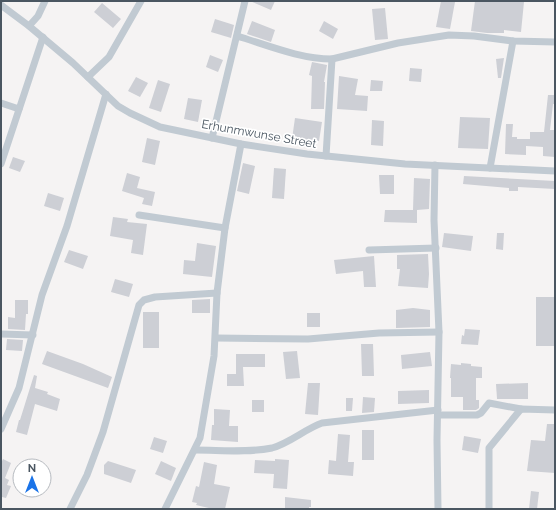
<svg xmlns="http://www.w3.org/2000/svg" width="556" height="510" viewBox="0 0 556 510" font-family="Raleway,sans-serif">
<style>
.building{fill:#cdcfd5}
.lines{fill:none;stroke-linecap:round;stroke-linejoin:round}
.minor{stroke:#c1cad2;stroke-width:7}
.labels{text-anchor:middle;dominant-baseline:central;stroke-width:3.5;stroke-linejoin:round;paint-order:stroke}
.street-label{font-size:12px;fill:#4a5661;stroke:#fff}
</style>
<rect width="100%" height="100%" fill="#f5f3f3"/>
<g class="building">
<path d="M250 1H275L271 10Z"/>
<path d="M441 1 455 2 450 29 436 27Z"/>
<path d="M475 1 524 2 521 32 504 30V33H487L471 31Z"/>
<path d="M102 3 121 19 113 28 94 12Z"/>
<path d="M385 8 388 39 375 40 372 9Z"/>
<path d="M215 19 234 25 231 38 211 32Z"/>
<path d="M252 21 275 30 271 42 247 34Z"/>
<path d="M324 21 338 29 333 39 319 31Z"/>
<path d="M210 55 223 60 218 72 206 67Z"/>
<path d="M504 58 501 78H498L496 59Z"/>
<path d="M312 62 327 65 324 82H325L324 109H311L312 76 309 75Z"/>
<path d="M410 68 422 69 421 82 409 81Z"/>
<path d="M339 76 358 79 355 95 368 96 367 111 337 109Z"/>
<path d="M136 77 148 83 140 97 128 91Z"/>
<path d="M158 80 170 84 161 112 149 108Z"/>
<path d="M371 80 383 81 382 91H370Z"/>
<path d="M548 95H555V104H553L550 130H555V157L543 156V147L526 146V155L505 154 506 124H513L512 137H517V139H530V132H544Z"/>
<path d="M188 98 202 100 198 122 184 119Z"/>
<path d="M460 117 490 118 488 149 458 148Z"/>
<path d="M295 118 322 122 319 141 292 139Z"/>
<path d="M372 120 384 121 383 146 371 145Z"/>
<path d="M147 138 160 141 155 165 142 162Z"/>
<path d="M13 157 25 161 20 172 9 168Z"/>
<path d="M243 163 255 166 249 194 237 191Z"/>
<path d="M274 168 286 169 284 199 272 198Z"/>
<path d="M127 173 140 177 137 188 155 192 152 206 142 204 144 198 122 191Z"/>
<path d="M379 175H394V194H380Z"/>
<path d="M464 176 555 181V189L518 187V191H509V188L463 184Z"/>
<path d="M414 178 430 179 429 209 417 210V223L384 222 385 210H413Z"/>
<path d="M48 193 64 198 60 211 44 206Z"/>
<path d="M113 217 128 219 127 222 147 224 143 255 131 253 133 240 110 236Z"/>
<path d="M444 233 473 236 471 251 442 247Z"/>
<path d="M497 233H504L503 250 496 249Z"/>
<path d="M197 243 216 246 212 277 183 274 184 260 195 261Z"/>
<path d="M69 250 88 256 83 269 64 262Z"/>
<path d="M428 254 429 274 428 288 398 286 400 269H397V255Z"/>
<path d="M374 256 376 287H364L363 271 336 274 334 260Z"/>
<path d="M115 279 133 284 129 297 111 292Z"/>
<rect x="536" y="297" width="19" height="49"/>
<path d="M210 299V313H192V300Z"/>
<path d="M15 300H28V314H26L25 330 8 329V317L15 318Z"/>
<path d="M413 308 430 310V327L396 328V310Z"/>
<rect x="143" y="312" width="16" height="36"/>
<rect x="307" y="313" width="13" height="14"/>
<path d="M465 329 480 330 478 345 461 344 462 335 464 336Z"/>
<path d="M7 339 23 340 22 351 6 350Z"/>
<path d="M361 344H373L374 376H362Z"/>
<path d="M47 351 83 364 112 377 108 388 42 364Z"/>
<path d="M297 351 300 378 286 379 283 352Z"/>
<path d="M430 352 432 366 402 369 401 355Z"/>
<path d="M236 354H265V367H243L244 386H227V374H236Z"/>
<path d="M461 363 471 364V366L482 367V378H476V400H479V408L476 410H463V397H451V378H450L451 364 461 365Z"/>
<path d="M34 375 37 376 35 388 48 392 47 394 60 399 57 411 35 404 27 435 16 432 19 420H20Z"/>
<path d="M308 383H320L318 415 305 414Z"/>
<path d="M528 383V399H497L496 384Z"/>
<path d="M429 390V403L398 404V391Z"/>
<path d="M363 397 375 398 374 412 362 413Z"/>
<path d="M346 398H353L352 411H346Z"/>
<rect x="252" y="400" width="12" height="12"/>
<path d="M214 409 230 410 229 426H238V442L211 440 212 425H214Z"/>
<path d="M547 424H555V473L527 471 531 440 545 441Z"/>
<rect x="362" y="430" width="12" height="30"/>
<path d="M338 434 350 435 348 462H354L353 476 328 474 329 460 336 461Z"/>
<path d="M464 436 481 439 478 453 462 450Z"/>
<path d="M154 437 167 441 163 453 150 449Z"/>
<path d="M3 459 11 463 5 478 9 480 7 485 11 486 6 498 2 497 1 500V463Z"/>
<path d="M275 459 289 460 287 489 273 488 274 474 254 473 255 460 275 461Z"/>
<path d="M108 461 136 470 131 483 104 474V465Z"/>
<path d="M161 461 176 468 171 481 155 474Z"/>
<path d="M204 462 217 465 214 484 230 487 225 509H213L196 505 197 503 192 502 196 486 199 487Z"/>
<path d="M531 491 539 492 537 509H529Z"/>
<path d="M285 497 311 500V507H309V509H285Z"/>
</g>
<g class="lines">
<g class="minor">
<path d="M1 5 29 26 73 63 118 106 130 113 160 127 241 144 307 154 405 164 555 171"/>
<path d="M29 26 38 16 45 1"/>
<path d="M237 36C267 45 300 59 332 59L398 43 449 35 474 36 513 41 555 42"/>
<path d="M88 77 109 57 141 1"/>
<path d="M1 103 19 109"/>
<path d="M212 138 245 1"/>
<path d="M326 156 332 59"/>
<path d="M1 164 43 37"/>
<path d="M435 165 434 220 439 332 437 440 438 509"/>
<path d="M490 168 513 41"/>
<path d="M139 215 225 228"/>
<path d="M369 250 436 248"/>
<path d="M1 334 33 335"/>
<path d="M216 338 308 339 379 333 439 332"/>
<path d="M438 415H477L481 413 489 403 521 409"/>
<path d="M1 429 19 388 42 295 67 226 106 94"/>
<path d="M195 450C220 450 247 453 272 448 290 443 305 429 322 423L438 410"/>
<path d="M70 509 87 475 103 432 139 305 144 300 155 297 217 293"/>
<path d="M165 509 200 438 214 356 217 293 225 228 241 144"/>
<path d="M489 509V448L521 409 555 410"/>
</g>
</g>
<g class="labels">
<g class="street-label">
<text transform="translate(259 134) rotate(10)">Erhunmwunse Street</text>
</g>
</g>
<rect width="556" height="510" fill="none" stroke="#4a5661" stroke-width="4"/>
<g transform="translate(32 478)"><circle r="19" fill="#ffffff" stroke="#b7bbc0"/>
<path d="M0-3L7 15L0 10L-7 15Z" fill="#1a73e8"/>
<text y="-6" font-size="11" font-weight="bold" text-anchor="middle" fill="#4a5661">N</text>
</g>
</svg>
